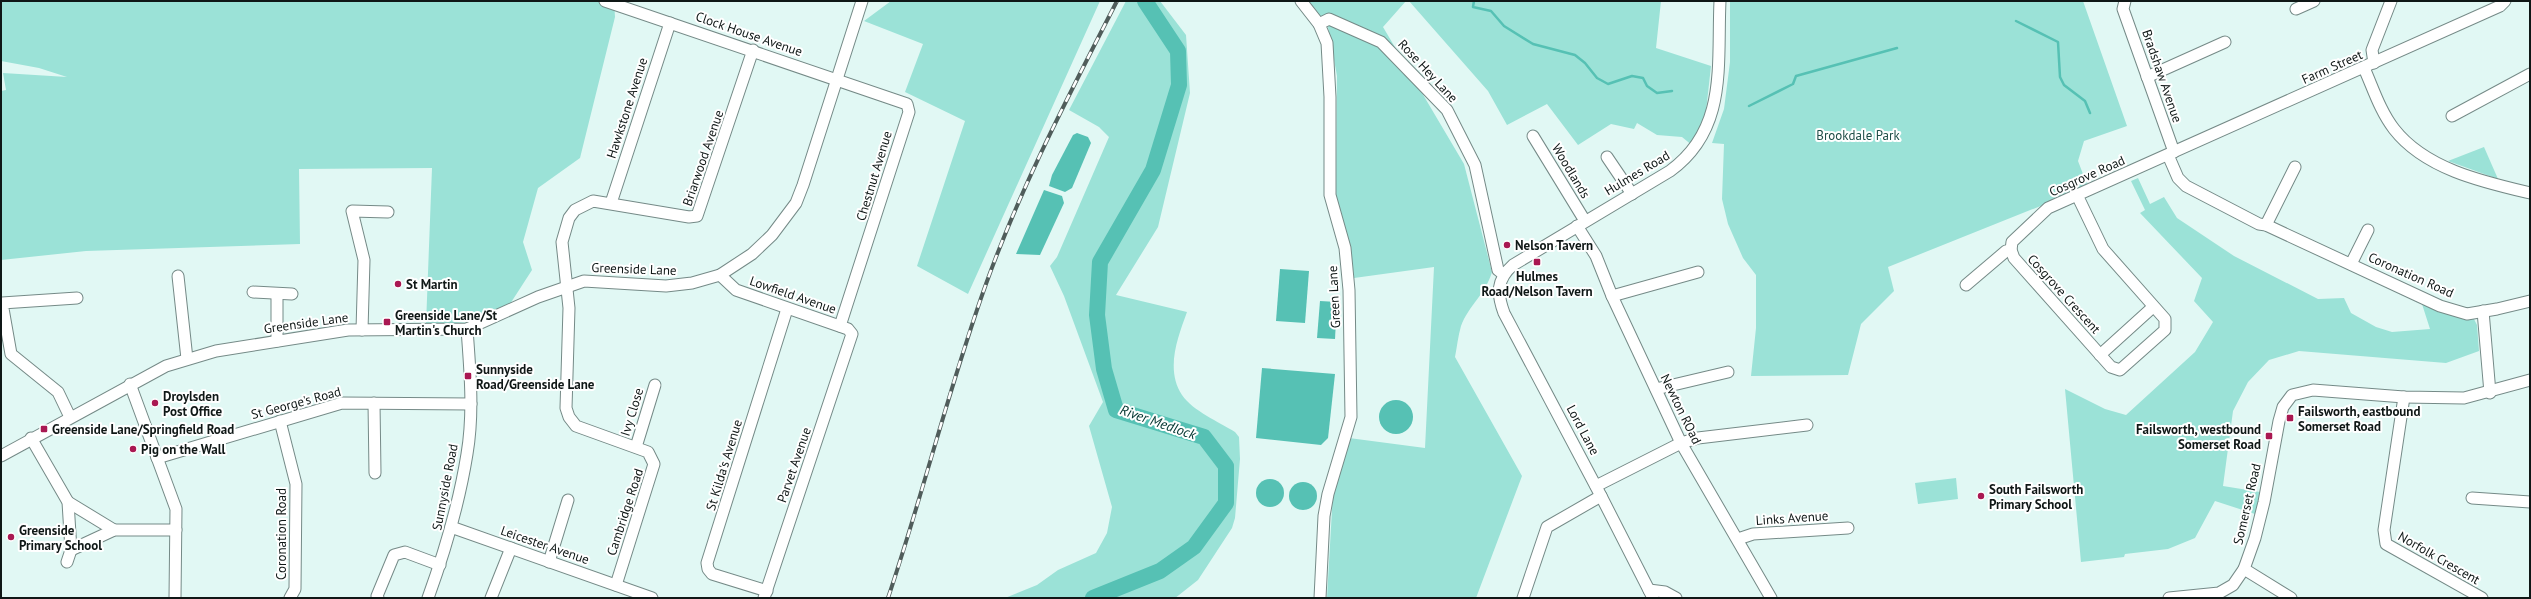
<svg xmlns="http://www.w3.org/2000/svg" width="2531" height="599" viewBox="0 0 2531 599" font-family="'PT Sans',sans-serif">
<style>
.green{fill:#9be2d7}
.water{fill:#56c1b4}
.lines{fill:none;stroke-linecap:round;stroke-linejoin:round}
.stream{stroke:#56c1b4;stroke-width:2.5}
.river{stroke:#56c1b4;stroke-width:16}
.minor-casing{stroke:#758a87;stroke-width:13}
.minor{stroke:#fff;stroke-width:11}
.rail-casing{stroke:#505d5b;stroke-width:4}
.rail{stroke:#fff;stroke-width:2.5;stroke-dasharray:8;stroke-linecap:butt}
.poi-dot{fill:#a91852;stroke:#fff;stroke-width:1.5}
.labels{text-anchor:middle;dominant-baseline:central;stroke-width:4;stroke-linejoin:round;paint-order:stroke}
.street-label{font-size:13px;fill:#0f1716;stroke:#fff}
.park-label{font-size:13px;fill:#1e4d47;stroke:#fff}
.poi-label{font-size:13px;font-weight:bold;fill:#0f1716;stroke:#fff;text-anchor:start}
.water-label{font-size:14px;font-style:italic;fill:#00342f;stroke:#fff}
</style>
<rect width="100%" height="100%" fill="#e1f8f4"/>
<g class="green">
<path d="M1 1H614L615 17 580 158 538 188 523 242 532 270 510 304 469 322 426 325 432 168 299 169 300 244 86 251 1 260V91L6 90 3 73 67 77 39 68 1 61Z"/>
<path d="M891 1H1100L968 294 917 266 965 121 905 92 923 44 864 21Z"/>
<path d="M1126 1H1160L1186 35 1190 93 1158 227 1116 295 1187 312C1178 337 1165 369 1182 395 1193 411 1219 422 1235 432L1239 437 1240 459 1235 518 1232 528 1198 580 1179 595 1175 598H1005L1037 585 1058 570 1096 553 1107 533 1112 507 1089 426 1103 402 1064 296 1050 266 1057 257 1109 137 1099 127 1069 110Z"/>
<path d="M1307 1H1406L1383 27 1464 164 1492 272C1485 295 1469 305 1461 326 1458 336 1457 347 1455 357L1522 476 1476 598H1327L1333 492 1349 438 1425 448 1434 267 1354 278 1351 255 1336 202 1337 76 1328 27Z"/>
<path d="M1409 1H1661L1656 48 1711 66 1705 120 1693 146 1682 137 1657 135 1637 123 1634 129 1611 124 1578 145 1547 104 1507 125 1488 91Z"/>
<path d="M1730 1H2083L2127 126 2084 141 2078 161 2088 187 1888 267 1894 291 1861 324 1848 375 1751 376 1756 328V275L1743 258 1728 224 1722 199 1724 144 1712 143 1724 109 1730 62Z"/>
<path d="M2484 147 2498 179 2448 161Z"/>
<path d="M2138 178 2150 204 2164 197 2177 218 2234 256 2318 299 2344 298 2351 313 2376 327 2392 332 2430 329 2422 304 2440 311 2474 319 2477 325 2479 351 2446 363 2299 351 2269 360 2248 382 2233 411 2223 486 2260 492 2255 514 2215 501 2195 538 2168 549 2125 554 2124 557 2081 562 2065 389 2105 409 2126 415 2195 352 2213 322 2194 301 2202 278 2140 213 2145 210 2131 181Z"/>
<path d="M1956 478 1958 499 1918 504 1915 483Z"/>
</g>
<g class="water">
<path d="M1077 133 1088 137 1091 143 1072 188 1065 192 1049 186 1052 175 1073 135Z"/>
<path d="M1044 190 1062 196 1064 203 1040 255 1016 254Z"/>
<path d="M1280 269 1309 271 1305 323 1276 321Z"/>
<path d="M1320 301 1337 302 1335 339 1317 338Z"/>
<path d="M1262 368 1335 374 1328 438 1321 445 1256 438Z"/>
<circle cx="1396" cy="417" r="17"/>
<circle cx="1270" cy="493" r="14"/>
<circle cx="1303" cy="496" r="14"/>
</g>
<g class="lines">
<g class="stream">
<path d="M1474 1 1473 7 1491 11 1504 26 1533 44 1575 55 1585 63 1597 78 1608 84 1632 76 1643 78 1647 86 1657 93 1672 91"/>
<path d="M2016 21 2058 42 2060 77 2064 85 2085 101 2090 113"/>
<path d="M1749 106 1793 84 1796 76 1897 48"/>
</g>
<path class="river" d="M1093 598 1160 571 1194 547 1226 503V466L1204 437 1116 410 1104 369 1097 315 1100 262 1153 170 1179 85 1178 51 1145 1"/>
<g class="minor-casing">
<g id="minor">
<path d="M605 1 907 104 909 112 840 326"/>
<path d="M1301 1 1319 24 1327 43 1330 97V195L1345 248 1349 290 1351 417 1328 494 1324 516 1320 598"/>
<path d="M2125 1 2123 9 2174 152"/>
<path d="M2296 9 2314 1"/>
<path d="M1319 24 1329 19 1381 42 1447 110 1475 165 1498 270 1503 274"/>
<path d="M2374 63 2372 50 2391 1"/>
<path d="M2364 68C2373 88 2380 111 2394 129 2425 169 2483 182 2530 193"/>
<path d="M2147 77 2225 42"/>
<path d="M2452 116 2530 74"/>
<path d="M1533 136 1585 221"/>
<path d="M2168 155 2178 178 2186 186 2259 224 2266 225 2440 306 2467 314 2497 309 2530 301"/>
<path d="M1607 157 1632 194"/>
<path d="M2077 195 2103 249 2165 319V330L2120 370 2111 367 2014 258 2011 250 2012 242 2048 208 2500 6 2505 1"/>
<path d="M611 203 670 23"/>
<path d="M2266 225 2295 167"/>
<path d="M1577 226 1596 256 1612 296 1681 443 1771 598"/>
<path d="M2351 264 2368 230"/>
<path d="M720 275 736 290 848 329 852 334 764 598"/>
<path d="M178 276 187 359"/>
<path d="M1966 285 2006 251 2011 250"/>
<path d="M253 292 292 294"/>
<path d="M277 295V341"/>
<path d="M1612 296 1698 272"/>
<path d="M2483 311 2490 393"/>
<path d="M362 330 364 260 352 211 388 212"/>
<path d="M2100 355 2153 307"/>
<path d="M130 384 176 509 175 598"/>
<path d="M1656 389 1728 372"/>
<path d="M2404 397 2384 530 2386 544 2482 598"/>
<path d="M374 403 375 473"/>
<path d="M70 417 58 392 11 354 2 303 77 298"/>
<path d="M280 421 296 484 295 589 290 598"/>
<path d="M31 438 68 502 71 550 67 562"/>
<path d="M636 447 655 385"/>
<path d="M1 456 166 366 216 351 348 330 467 329 538 297 584 281 666 286 692 283 720 275 752 254 772 235 796 203 803 185 862 1"/>
<path d="M157 458 342 403 471 404"/>
<path d="M1596 486 1681 443 1698 438 1807 425"/>
<path d="M2472 498 2530 502"/>
<path d="M68 502 114 530"/>
<path d="M451 527 652 598"/>
<path d="M1738 539 1753 534 1848 528"/>
<path d="M71 550 114 530H176"/>
<path d="M549 562 568 500"/>
<path d="M2244 569 2291 598"/>
<path d="M616 585 654 464 648 452 576 426 569 417 566 408 569 308 562 242 569 218 575 210 593 201 689 217 697 216 753 50"/>
<path d="M1649 590 1665 592 1676 598"/>
<path d="M767 591 712 574 708 569 707 563 787 309"/>
<path d="M378 598 377 596 394 555 405 552 440 565"/>
<path d="M428 598C445 551 459 504 467 454 474 413 470 370 467 329"/>
<path d="M491 598 511 548"/>
<path d="M1523 598 1547 527 1601 496"/>
<path d="M1653 598 1601 496 1504 313C1497 294 1496 280 1513 265L1670 171C1728 129 1717 65 1720 1"/>
<path d="M2169 598 2219 593 2233 585 2244 569 2255 538 2264 502 2279 421 2283 407 2292 395 2313 390 2404 397 2464 398 2530 380"/>
</g>
</g>
<use href="#minor" class="minor"/>
<g class="rail-casing">
<path id="rail" d="M888 598C923 494 949 387 986 284 1021 186 1070 93 1117 1"/>
</g>
<use href="#rail" class="rail"/>
</g>
<g class="poi-dot">
<circle cx="1507" cy="245" r="4"/>
<rect x="1533" y="258" width="8" height="8" rx="2"/>
<circle cx="398" cy="284" r="4"/>
<rect x="383" y="318" width="8" height="8" rx="2"/>
<rect x="464" y="372" width="8" height="8" rx="2"/>
<circle cx="155" cy="403" r="4"/>
<rect x="2286" y="414" width="8" height="8" rx="2"/>
<rect x="40" y="425" width="8" height="8" rx="2"/>
<rect x="2265" y="432" width="8" height="8" rx="2"/>
<circle cx="133" cy="449" r="4"/>
<circle cx="1981" cy="496" r="4"/>
<circle cx="11" cy="537" r="4"/>
</g>
<g class="labels">
<g class="street-label">
<text transform="translate(749 34) rotate(19)">Clock House Avenue</text>
<text transform="translate(2332 67) rotate(-24)">Farm Street</text>
<text transform="translate(1428 71) rotate(47)">Rose Hey Lane</text>
<text transform="translate(2162 76) rotate(71)">Bradshaw Avenue</text>
<text transform="translate(627 108) rotate(-72)">Hawkstone Avenue</text>
<text transform="translate(703 158) rotate(-71)">Briarwood Avenue</text>
<text transform="translate(1571 171) rotate(59)">Woodlands</text>
<text transform="translate(1637 173) rotate(-31)">Hulmes Road</text>
<text transform="translate(874 176) rotate(-73)">Chestnut Avenue</text>
<text transform="translate(2087 176) rotate(-24)">Cosgrove Road</text>
<text transform="translate(634 269) rotate(2)">Greenside Lane</text>
<text transform="translate(2411 275) rotate(24)">Coronation Road</text>
<text transform="translate(2064 294) rotate(48)">Cosgrove Crescent</text>
<text transform="translate(793 295) rotate(19)">Lowfield Avenue</text>
<text transform="translate(1334 297) rotate(-93)">Green Lane</text>
<text transform="translate(306 323) rotate(-8)">Greenside Lane</text>
<text transform="translate(296 403) rotate(-15)">St George's Road</text>
<text transform="translate(1681 409) rotate(64)">Newton ROad</text>
<text transform="translate(632 412) rotate(-73)">Ivy Close</text>
<text transform="translate(1583 430) rotate(62)">Lord Lane</text>
<text transform="translate(724 465) rotate(-73)">St Kilda's Avenue</text>
<text transform="translate(794 465) rotate(-71)">Parvet Avenue</text>
<text transform="translate(445 487) rotate(-79)">Sunnyside Road</text>
<text transform="translate(2247 504) rotate(-77)">Somerset Road</text>
<text transform="translate(625 512) rotate(-72)">Cambridge Road</text>
<text transform="translate(1792 518) rotate(-4)">Links Avenue</text>
<text transform="translate(281 534) rotate(-90)">Coronation Road</text>
<text transform="translate(545 545) rotate(19)">Leicester Avenue</text>
<text transform="translate(2439 558) rotate(30)">Norfolk Crescent</text>
</g>
<g class="park-label">
<text x="1858" y="135">Brookdale Park</text>
</g>
<g class="poi-label">
<text x="1515" y="245">Nelson Tavern</text>
<text x="1537" y="276" text-anchor="middle">Hulmes<tspan x="1537" dy="15">Road/Nelson Tavern</tspan></text>
<text x="406" y="284">St Martin</text>
<text x="395" y="315">Greenside Lane/St<tspan x="395" dy="15">Martin's Church</tspan></text>
<text x="476" y="369">Sunnyside<tspan x="476" dy="15">Road/Greenside Lane</tspan></text>
<text x="163" y="396">Droylsden<tspan x="163" dy="15">Post Office</tspan></text>
<text x="2298" y="411">Failsworth, eastbound<tspan x="2298" dy="15">Somerset Road</tspan></text>
<text x="52" y="429">Greenside Lane/Springfield Road</text>
<text x="2261" y="429" text-anchor="end">Failsworth, westbound<tspan x="2261" dy="15">Somerset Road</tspan></text>
<text x="141" y="449">Pig on the Wall</text>
<text x="1989" y="489">South Failsworth<tspan x="1989" dy="15">Primary School</tspan></text>
<text x="19" y="530">Greenside<tspan x="19" dy="15">Primary School</tspan></text>
</g>
<g class="water-label">
<text transform="translate(1158 422) rotate(19)">River Medlock</text>
</g>
</g>
<rect width="2531" height="599" fill="none" stroke="#0f1716" stroke-width="4"/>
</svg>
